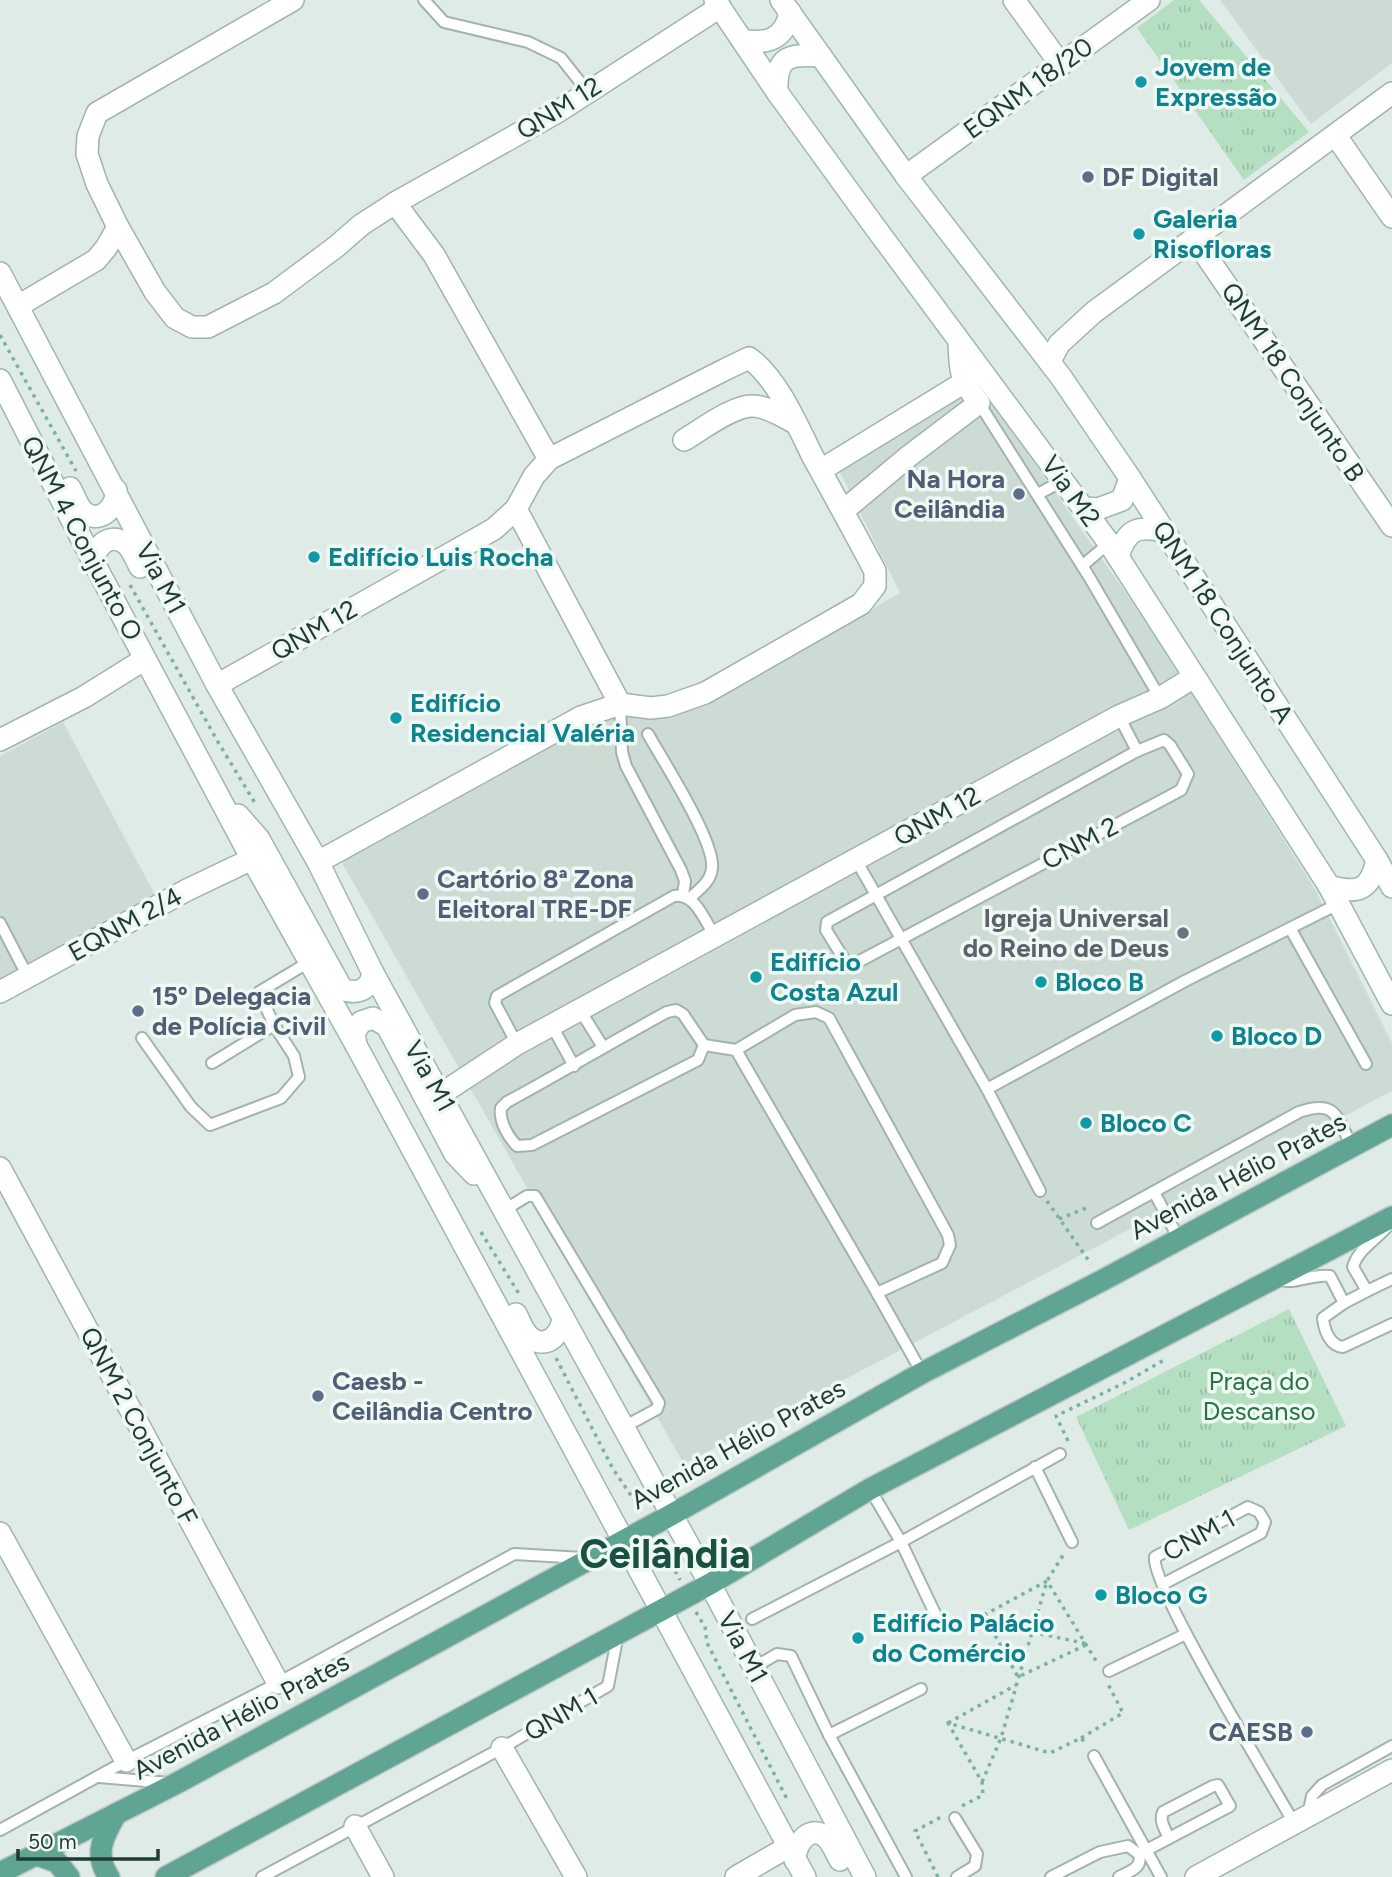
<svg xmlns="http://www.w3.org/2000/svg" width="1392" height="1877" viewBox="0 0 1392 1877" font-family="Figtree,sans-serif">
<style>
.built{fill:#cddbd5}
.park{fill:url(#park-tufts)}
.lines{fill:none;stroke-linecap:round;stroke-linejoin:round}
.service-casing{stroke:#a2b3ad;stroke-width:14}
.minor-casing{stroke:#a2b3ad;stroke-width:24}
.secondary-casing{stroke:#9db8ae;stroke-width:24}
.primary-casing{stroke:#c0c8c6;stroke-width:24}
.path{stroke:#7cb2a1;stroke-width:3.5;stroke-dasharray:3.5 5;stroke-linecap:butt}
.service{stroke:#fff;stroke-width:10}
.minor{stroke:#fff;stroke-width:21}
.secondary{stroke:#fff;stroke-width:21}
.primary{stroke:#60a493;stroke-width:21}
.culture-dot{fill:#0f9aa8;stroke:#eff8f3;stroke-width:2.5}
.service-dot{fill:#5c6f8a;stroke:#eff8f3;stroke-width:2.5}
.worship-dot{fill:#6b7280;stroke:#eff8f3;stroke-width:2.5}
.labels{text-anchor:middle;dominant-baseline:central;stroke-width:7;stroke-linejoin:round;paint-order:stroke}
.culture-label{font-size:26px;font-weight:bold;fill:#0d838f;stroke:#eff8f3;text-anchor:start}
.street-label{font-size:26px;fill:#1f3c34;stroke:#eff8f3}
.service-label{font-size:26px;font-weight:bold;fill:#4e5e75;stroke:#eff8f3;text-anchor:start}
.worship-label{font-size:26px;font-weight:bold;fill:#5b616d;stroke:#eff8f3;text-anchor:end}
.park-label{font-size:26px;fill:#267645;stroke:#eff8f3}
.town-label{font-size:40px;font-weight:bold;fill:#195042;stroke:#eff8f3}
</style>
<defs>
<pattern id="park-tufts" width="24" height="20" patternUnits="userSpaceOnUse" patternTransform="scale(1.75)"><rect width="24" height="20" fill="#b5dfc1"/><path d="M3 7l-1-3M5 7V3M7 7l1-3M15 17l-1-3M17 17v-4M19 17l1-3" fill="none" stroke="#9bc0a6"/></pattern>
</defs>
<rect width="100%" height="100%" fill="#dfebe6"/>
<g class="built">
<path d="M1220 0H1392V63L1311 124Z"/>
<path d="M974 377 1152 630 1316 891 1392 1043V1091L684 1464 341 861 586 725 602 719 661 715 707 701 900 593 837 466Z"/>
<path d="M63 722 155 895 0 979V756Z"/>
</g>
<g class="park">
<path d="M1174 0H1199L1309 132 1244 180 1137 28Z"/>
<path d="M1289 1309 1346 1426 1129 1530 1076 1417Z"/>
</g>
<g class="lines">
<g class="service-casing">
<g id="service">
<path d="M424 0 444 22 528 42 561 58 588 92"/>
<path d="M979 403 1088 575 1160 698"/>
<path d="M1038 494 1064 480"/>
<path d="M1082 566 1109 543"/>
<path d="M620 704 622 752 626 766 681 870 685 881 683 895"/>
<path d="M1119 716 1137 751"/>
<path d="M648 734C663 761 715 841 712 868 711 881 700 889 690 898"/>
<path d="M1164 740 1170 745 1188 774 1181 790 856 963 847 962 844 959 826 930 827 922 1137 751Z"/>
<path d="M856 860 987 1089 1040 1191"/>
<path d="M0 923 28 977"/>
<path d="M1290 928 1366 1064"/>
<path d="M580 1010 603 1047"/>
<path d="M676 1010 683 1014 704 1045 698 1060 532 1145 517 1146C508 1137 499 1121 501 1108L507 1102C561 1073 613 1041 667 1012Z"/>
<path d="M552 1026 574 1066"/>
<path d="M142 1038 191 1107 210 1125 281 1098 299 1077 294 1056 274 1025"/>
<path d="M517 1044 495 1003 497 996 674 896C695 892 705 921 715 937"/>
<path d="M704 1045 736 1050 795 1015 816 1012 829 1018 948 1235 950 1245 942 1263 877 1293 736 1050"/>
<path d="M212 1063 274 1025 259 992 309 962"/>
<path d="M987 1089 1185 981 1338 904"/>
<path d="M1154 1192 1179 1239"/>
<path d="M503 1211 527 1196H535L537 1199 659 1403 657 1409 622 1428"/>
<path d="M1391 1222C1380 1238 1358 1248 1353 1267L1367 1291 1392 1279"/>
<path d="M1097 1223 1299 1112C1337 1099 1336 1117 1352 1146"/>
<path d="M1276 1279C1295 1286 1311 1273 1330 1276L1344 1303 1323 1318C1324 1330 1330 1346 1343 1347L1392 1324"/>
<path d="M877 1293 922 1373"/>
<path d="M1344 1303 1367 1291"/>
<path d="M1035 1467 1072 1542"/>
<path d="M870 1489 901 1542 939 1622"/>
<path d="M1163 1584 1261 1533 1265 1522 1259 1512 1248 1507 1155 1557C1149 1583 1273 1786 1294 1823"/>
<path d="M752 1619 901 1542 1060 1454"/>
<path d="M753 1668 777 1654 791 1656 829 1735 906 1877"/>
<path d="M1109 1671 1186 1634"/>
<path d="M829 1735 921 1689"/>
<path d="M1094 1756 1161 1877"/>
<path d="M99 1777 170 1783"/>
<path d="M1308 1815 1312 1796 1322 1785 1392 1746"/>
<path d="M955 1818 977 1854 975 1866 957 1877"/>
<path d="M0 1830 126 1761 278 1683 514 1554 583 1558"/>
<path d="M262 1877 502 1748 608 1686 618 1634"/>
<path d="M1051 1877 1100 1852 1128 1846 1139 1854 1230 1806 1218 1785 1213 1786 1163 1812C1159 1821 1165 1829 1169 1838"/>
<path d="M1119 1877C1130 1871 1143 1868 1139 1854"/>
</g>
</g>
<g class="minor-casing">
<g id="minor">
<path d="M293 0 97 113 88 136 87 154 97 184 118 227 155 292 175 318 192 327H208L274 293 337 246 361 225 395 203 559 111 720 7"/>
<path d="M1014 0 1061 65"/>
<path d="M1336 136 1392 217"/>
<path d="M906 176 1149 0"/>
<path d="M395 203 434 255 549 459"/>
<path d="M1194 238 1392 526"/>
<path d="M18 306 96 260 106 248 118 227"/>
<path d="M1050 361 1059 344 1094 312 1392 93"/>
<path d="M684 440C701 430 735 404 754 406 768 407 784 417 795 423"/>
<path d="M821 470 963 383"/>
<path d="M516 509 620 704"/>
<path d="M843 511 909 456 979 403C960 378 960 373 959 341"/>
<path d="M217 685 494 529 516 509 534 476 549 459 726 369 749 358C778 379 797 425 813 457 834 495 855 533 875 571V586L861 604 705 693 668 706 651 708 620 704 581 717 318 862"/>
<path d="M0 740 84 697 145 659"/>
<path d="M0 992 187 890 252 859"/>
<path d="M441 1094 517 1044 1119 716 1160 698 1194 677"/>
<path d="M0 1168 278 1683"/>
<path d="M0 1533 126 1761"/>
<path d="M502 1748 576 1877"/>
<path d="M355 1826 383 1877"/>
<path d="M736 1877 788 1847"/>
<path d="M1196 1877 1392 1770"/>
</g>
</g>
<g class="secondary-casing">
<g id="secondary">
<path d="M715 0 777 92 869 219 1109 543 1329 886 1392 1004"/>
<path d="M781 0 906 176 1061 377 1130 478 1377 860 1392 887"/>
<path d="M742 40C767 45 785 39 790 12"/>
<path d="M777 92C776 56 788 54 821 56"/>
<path d="M0 273 217 685 318 862 373 973 710 1584 865 1877"/>
<path d="M0 380 94 563 252 859 356 1045 805 1877"/>
<path d="M70 488C74 495 77 504 81 509 96 527 118 509 116 490"/>
<path d="M1085 508 1098 509 1122 500 1130 478"/>
<path d="M1118 557C1126 530 1137 525 1163 531"/>
<path d="M94 563C94 547 109 532 125 543 132 548 136 560 140 567"/>
<path d="M238 815 259 839 342 989C357 995 370 990 373 973"/>
<path d="M1329 886C1358 894 1370 891 1377 860"/>
<path d="M356 1045 354 1033 361 1022 373 1018 387 1026 455 1154 474 1174"/>
<path d="M516 1314C520 1322 524 1334 532 1339 548 1349 562 1333 563 1317"/>
<path d="M795 1860C795 1843 811 1822 828 1839 833 1845 836 1853 840 1860"/>
</g>
</g>
<g class="primary-casing">
<g id="primary">
<path d="M37 1855 57 1862 69 1877"/>
<path d="M0 1873 177 1783 671 1515 922 1373 1103 1280 1392 1125"/>
<path d="M109 1877C93 1854 104 1835 116 1814"/>
<path d="M166 1877 710 1584 870 1489 1392 1217"/>
</g>
</g>
<g class="path">
<path d="M0 335 76 471"/>
<path d="M130 585 218 742 255 803"/>
<path d="M1047 1201 1091 1264"/>
<path d="M1059 1219 1086 1208 1089 1211"/>
<path d="M481 1232 521 1297"/>
<path d="M556 1358 613 1469 641 1510"/>
<path d="M1068 1441 1056 1416 1124 1383 1164 1360"/>
<path d="M659 1541 680 1580"/>
<path d="M696 1612 705 1627 707 1643 787 1799"/>
<path d="M984 1615 1047 1581 1098 1664"/>
<path d="M984 1615 1032 1632 1088 1644 1018 1677Z"/>
<path d="M948 1723 1016 1685"/>
<path d="M1081 1738 1123 1713 1108 1684"/>
<path d="M982 1782 1001 1738 1047 1581 1065 1552"/>
<path d="M962 1806 983 1795 982 1782 948 1723 1050 1753 1081 1738 1087 1745"/>
<path d="M938 1877 915 1831 943 1816"/>
</g>
<use href="#service" class="service"/>
<use href="#minor" class="minor"/>
<use href="#secondary" class="secondary"/>
<use href="#primary" class="primary"/>
</g>
<g class="culture-dot">
<circle cx="1141" cy="82" r="7"/>
<circle cx="1139" cy="234" r="7"/>
<circle cx="314" cy="557" r="7"/>
<circle cx="396" cy="718" r="7"/>
<circle cx="756" cy="977" r="7"/>
<circle cx="1041" cy="982" r="7"/>
<circle cx="1217" cy="1036" r="7"/>
<circle cx="1086" cy="1123" r="7"/>
<circle cx="1101" cy="1595" r="7"/>
<circle cx="858" cy="1638" r="7"/>
</g>
<g class="service-dot">
<circle cx="1088" cy="177" r="7"/>
<circle cx="1019" cy="494" r="7"/>
<circle cx="423" cy="894" r="7"/>
<circle cx="138" cy="1011" r="7"/>
<circle cx="318" cy="1396" r="7"/>
<circle cx="1307" cy="1732" r="7"/>
</g>
<circle class="worship-dot" cx="1183" cy="933" r="7"/>
<g class="labels">
<g class="culture-label">
<text x="1155" y="67">Jovem de<tspan x="1155" dy="30">Expressão</tspan></text>
<text x="1153" y="219">Galeria<tspan x="1153" dy="30">Risofloras</tspan></text>
<text x="328" y="557">Edifício Luis Rocha</text>
<text x="410" y="703">Edifício<tspan x="410" dy="30">Residencial Valéria</tspan></text>
<text x="770" y="962">Edifício<tspan x="770" dy="30">Costa Azul</tspan></text>
<text x="1055" y="982">Bloco B</text>
<text x="1231" y="1036">Bloco D</text>
<text x="1100" y="1123">Bloco C</text>
<text x="1115" y="1595">Bloco G</text>
<text x="872" y="1623">Edifício Palácio<tspan x="872" dy="30">do Comércio</tspan></text>
</g>
<g class="street-label">
<text transform="translate(1028 88) rotate(-36)">EQNM 18/20</text>
<text transform="translate(559 108) rotate(-32)">QNM 12</text>
<text transform="translate(1293 382) rotate(56)">QNM 18 Conjunto B</text>
<text transform="translate(1071 491) rotate(54)">Via M2</text>
<text transform="translate(82 538) rotate(62)">QNM 4 Conjunto O</text>
<text transform="translate(161 578) rotate(62)">Via M1</text>
<text transform="translate(1223 622) rotate(57)">QNM 18 Conjunto A</text>
<text transform="translate(314 630) rotate(-30)">QNM 12</text>
<text transform="translate(937 816) rotate(-29)">QNM 12</text>
<text transform="translate(1080 843) rotate(-28)">CNM 2</text>
<text transform="translate(125 924) rotate(-29)">EQNM 2/4</text>
<text transform="translate(430 1076) rotate(61)">Via M1</text>
<text transform="translate(1238 1176) rotate(-28)">Avenida Hélio Prates</text>
<text transform="translate(139 1426) rotate(62)">QNM 2 Conjunto F</text>
<text transform="translate(738 1444) rotate(-29)">Avenida Hélio Prates</text>
<text transform="translate(1199 1535) rotate(-29)">CNM 1</text>
<text transform="translate(743 1647) rotate(62)">Via M1</text>
<text transform="translate(561 1714) rotate(-30)">QNM 1</text>
<text transform="translate(241 1716) rotate(-28)">Avenida Hélio Prates</text>
</g>
<g class="service-label">
<text x="1102" y="177">DF Digital</text>
<text x="1005" y="479" text-anchor="end">Na Hora<tspan x="1005" dy="30">Ceilândia</tspan></text>
<text x="437" y="879">Cartório 8ª Zona<tspan x="437" dy="30">Eleitoral TRE-DF</tspan></text>
<text x="152" y="996">15º Delegacia<tspan x="152" dy="30">de Polícia Civil</tspan></text>
<text x="332" y="1381">Caesb -<tspan x="332" dy="30">Ceilândia Centro</tspan></text>
<text x="1293" y="1732" text-anchor="end">CAESB</text>
</g>
<g class="worship-label">
<text x="1169" y="918">Igreja Universal<tspan x="1169" dy="30">do Reino de Deus</tspan></text>
</g>
<g class="park-label">
<text x="1259" y="1381">Praça do<tspan x="1259" dy="30">Descanso</tspan></text>
</g>
<g class="town-label">
<text x="665" y="1554">Ceilândia</text>
</g>
</g>
<path d="M18 1849v10h140v-10" fill="none" stroke="#1f3c34" stroke-width="3.5"/>
<text x="28" y="1849" font-size="21" fill="#1f3c34" stroke="#eff8f3" stroke-width="5" paint-order="stroke">50 m</text>
</svg>
